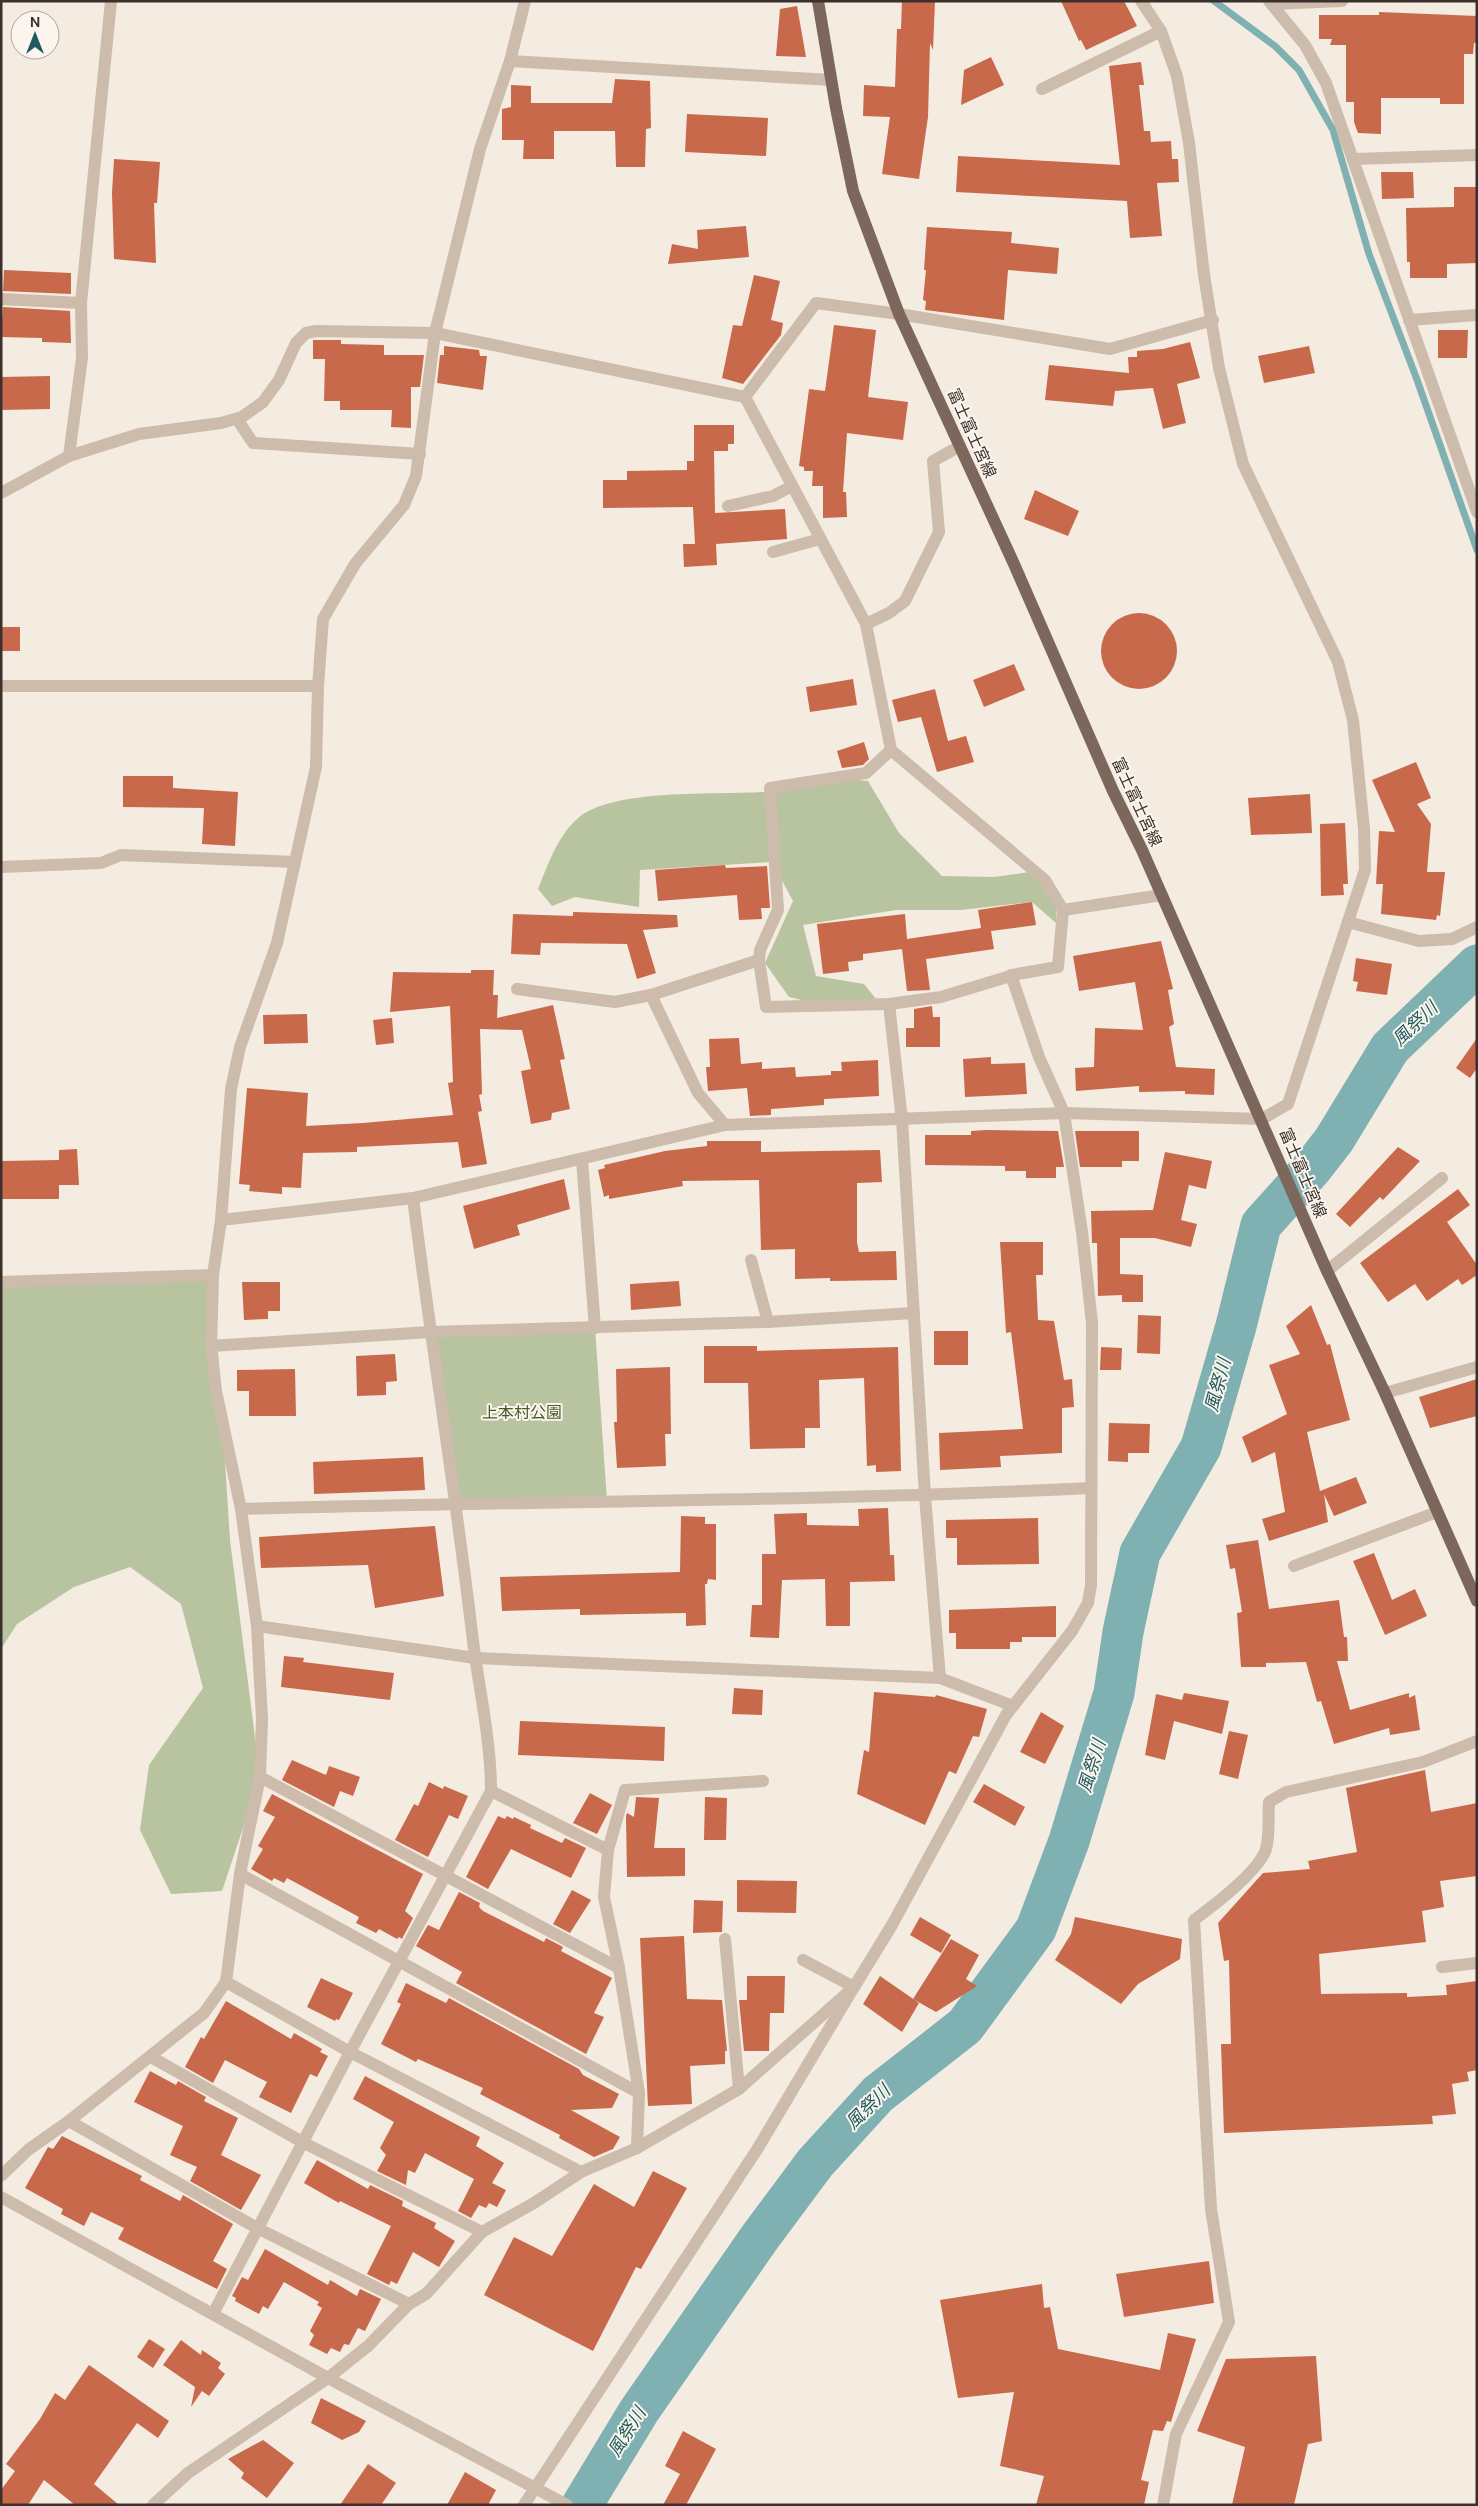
<svg xmlns="http://www.w3.org/2000/svg" width="1478" height="2506" viewBox="0 0 1478 2506" font-family="'DM Sans','Noto Sans JP',sans-serif">
<style>
.green{fill:#b8c4a0}
.lines{fill:none;stroke-linecap:round;stroke-linejoin:round}
.stream{stroke:#7fb0b2;stroke-width:7}
.river{stroke:#7fb0b2;stroke-width:41}
.building{fill:#c8694b}
.minor{stroke:#cdbbac;stroke-width:12}
.major{stroke:#7d675c;stroke-width:12}
.labels{text-anchor:middle;dominant-baseline:central;stroke-width:4;stroke-linejoin:round;paint-order:stroke}
.street-label{font-size:16px;fill:#3b302b;stroke:#fbf5ee}
.park-label{font-size:16px;fill:#4a5a2e;stroke:#fbf5ee}
.water-label{font-size:18px;font-style:italic;fill:#1f5a5e;stroke:#fbf5ee}
</style>
<rect width="100%" height="100%" fill="#f4ebe1"/>
<g class="green">
<path d="M843 779 868 781 899 833 942 876 994 877 1030 872 1057 893 1056 923 1032 902 961 910H896L803 925 816 976 864 984 876 999 831 1007 789 997 765 963 793 901 772 862 640 870 639 907 575 897 552 906 538 889C548 865 557 837 577 819 611 788 717 795 763 792 790 790 817 784 843 779Z"/>
<path d="M213 1275 230 1540 260 1777 222 1891 171 1894 140 1830 149 1765 203 1688 181 1604 130 1567 74 1587 17 1624 1 1649V1288Z"/>
<path d="M595 1328 607 1501 456 1503 430 1332Z"/>
</g>
<g class="lines">
<path class="stream" d="M1214 1 1275 46 1299 70 1333 130 1369 254 1416 377 1477 550"/>
<path class="river" d="M582 2505 639 2411 760 2237 815 2163 878 2094 965 2026 1036 1929 1069 1841 1114 1693 1123 1632 1140 1553 1201 1447 1236 1326 1261 1225 1313 1167 1334 1140 1390 1048 1477 965"/>
</g>
<g class="building">
<path d="M902 1H935L933 50 930 43 928 117 919 179 882 174 890 117 863 116 864 85 895 87 897 29H901Z"/>
<path d="M1061 1H1124L1137 26 1086 50 1081 40 1079 41Z"/>
<path d="M797 6 806 57 776 56 780 9Z"/>
<path d="M1379 12 1477 16V43H1474L1473 54H1464V104H1440V98H1381V134L1358 133 1354 122V102H1346V45H1330L1332 39H1319V15H1379Z"/>
<path d="M991 57 1004 85 961 105 964 70Z"/>
<path d="M1141 62 1144 85H1139L1144 131H1150L1151 142 1171 141 1172 159H1178L1179 182 1157 183 1162 236 1130 238 1127 201 956 192 958 156 1120 165 1109 66Z"/>
<path d="M615 79 650 81 651 128 646 129 645 167H616L615 131H554V159H523L524 140H502V109L511 107V85L531 86V103H612Z"/>
<path d="M687 114 768 118 766 156 685 152Z"/>
<path d="M114 159 160 162 157 203H154L156 263 114 259 112 193Z"/>
<path d="M1381 172H1413L1414 198 1382 199Z"/>
<path d="M1454 187H1477V263L1447 264V278H1410V262H1407L1406 208 1454 207Z"/>
<path d="M746 226 749 257 668 264 672 244 698 249 697 230Z"/>
<path d="M927 227 1012 232 1011 243 1059 248 1057 274 1008 270 1004 320 925 310 926 301 923 300 926 270H924Z"/>
<path d="M4 270 71 273V294L3 291Z"/>
<path d="M754 275 780 281 771 320 783 323 781 335 743 384 722 378 733 325 742 326Z"/>
<path d="M3 307 70 311 71 343 42 342V338L1 337Z"/>
<path d="M834 325 876 330 868 397 908 402 903 440 847 433 843 492H846L847 517 823 518V486H812L813 471H804V467L799 466 809 389 825 391Z"/>
<path d="M1438 330H1468L1467 358H1438Z"/>
<path d="M313 340H341V344L384 345V355H424L420 387H411V428L391 427 392 410H340V401H324L325 359H313Z"/>
<path d="M1190 342 1200 378 1177 384 1186 423 1163 429 1153 388 1115 391 1113 406 1045 400 1049 365 1129 373 1128 357H1137V351L1163 349Z"/>
<path d="M444 346 479 350 480 356H487L483 390 437 383 440 355H444Z"/>
<path d="M1309 346 1315 373 1264 383 1258 356Z"/>
<path d="M50 376V409L1 410V377Z"/>
<path d="M694 425H734V444H728V451H714L715 513 785 509 787 539 716 544 717 565 684 567 683 544H695L693 507 603 508V480H627V471L687 470V461H694Z"/>
<path d="M1035 490 1079 511 1068 536 1024 519Z"/>
<circle cx="1139" cy="651" r="38"/>
<rect x="1" y="627" width="19" height="24"/>
<path d="M1014 664 1025 690 984 707 973 680Z"/>
<path d="M853 679 857 705 810 712 806 687Z"/>
<path d="M935 689 948 741 966 736 974 762 937 772 921 717 898 722 892 700Z"/>
<path d="M864 742 869 759 863 765 842 768 837 751Z"/>
<path d="M1416 762 1431 798 1417 804 1431 824 1427 872H1445L1440 916 1437 915 1436 920 1381 914 1383 884H1376L1379 831 1395 832 1372 780Z"/>
<path d="M123 776H173V788L238 792 235 846 202 844 204 808 123 807Z"/>
<path d="M1310 794 1312 833 1251 835 1248 798Z"/>
<path d="M1345 823 1348 884H1343L1344 895 1321 896 1320 824Z"/>
<path d="M725 865 726 868 767 866 770 908H761L762 919 739 920 737 895 658 901 655 870Z"/>
<path d="M1032 902 1036 925 991 931 994 949 926 959 930 990 907 991 902 949 863 954V960L848 962 849 971 823 974 817 924 905 914 907 939 981 928 978 910Z"/>
<path d="M573 912 677 915 678 927 643 930 656 973 637 979 627 944 541 943 540 955 511 954 513 914 573 916Z"/>
<path d="M1161 941 1173 989 1168 990 1174 1024 1169 1027 1176 1067 1215 1069 1214 1095 1185 1094V1091L1139 1092V1086L1076 1091 1075 1068 1094 1067 1095 1028 1143 1030 1135 982 1079 991 1073 956Z"/>
<path d="M1356 958 1392 964 1387 995 1356 991 1358 982 1353 981Z"/>
<path d="M471 970H494L493 995H498L497 1018 553 1005 565 1059 560 1060 570 1109 552 1113 551 1120 531 1124 521 1071 531 1069 522 1030 480 1029 482 1094 479 1095 482 1111 478 1112 487 1164 462 1168 458 1142 357 1147V1152L303 1153 301 1188 282 1187V1194L249 1191 250 1185 239 1184 247 1088 308 1093 306 1126 363 1123 453 1115 448 1083 453 1082 450 1006 390 1012 393 972 471 973Z"/>
<path d="M932 1006 933 1017H940V1047H906V1028H914V1009Z"/>
<path d="M307 1014 308 1043 264 1044 263 1015Z"/>
<path d="M392 1018 394 1043 376 1045 373 1020Z"/>
<path d="M739 1038 741 1064 762 1062V1069L795 1067 796 1077 831 1075V1071H842L841 1062 878 1060 879 1096 824 1099V1105L771 1109V1115L750 1116 747 1088 708 1091 706 1067H710L709 1039Z"/>
<path d="M1477 1038V1068L1470 1078 1456 1068Z"/>
<path d="M991 1057V1064L1025 1063 1027 1094 965 1097 963 1059Z"/>
<path d="M986 1130 1058 1131 1064 1167H1056V1178H1026V1171H1005V1166L925 1165V1135H971V1131Z"/>
<path d="M1075 1131H1139V1161H1122V1167H1080Z"/>
<path d="M707 1141H761V1152L880 1150 882 1182 857 1183V1242L859 1252 896 1251 897 1280 830 1281V1278L795 1279V1249L761 1250 759 1180 682 1181 683 1186 609 1199V1195L604 1197 598 1170 605 1168 604 1165 665 1151 707 1146Z"/>
<path d="M1398 1147 1420 1161 1383 1200 1380 1197 1350 1227 1336 1214Z"/>
<path d="M77 1149 79 1185H59V1199H2V1161L59 1160V1150Z"/>
<path d="M1165 1152 1212 1161 1206 1189 1189 1185 1181 1220 1197 1224 1191 1247 1155 1238H1120V1274L1143 1275V1302H1122V1295L1098 1296 1097 1243H1092L1091 1211 1153 1210Z"/>
<path d="M564 1179 570 1209 517 1225 520 1235 474 1249 463 1206Z"/>
<path d="M1458 1189 1470 1205 1447 1222 1477 1265V1275L1462 1285 1458 1279 1427 1301 1415 1284 1388 1302 1360 1263Z"/>
<path d="M1000 1242H1043V1275H1036L1038 1320 1054 1321 1064 1380 1072 1379 1074 1407 1062 1408V1453L1000 1456 1001 1467 940 1470 939 1433 1023 1429 1011 1332 1006 1333Z"/>
<path d="M679 1281 681 1306 631 1310 630 1284Z"/>
<path d="M242 1282H280V1311H268V1319L244 1320Z"/>
<path d="M1311 1305 1327 1345 1330 1344 1350 1420 1307 1432 1320 1491 1356 1477 1367 1503 1334 1516 1324 1494 1328 1522 1269 1541 1262 1519 1285 1512 1275 1452 1252 1463 1242 1437 1287 1414 1269 1365 1300 1354 1286 1326Z"/>
<path d="M1138 1315 1161 1316 1160 1354 1137 1353Z"/>
<rect x="934" y="1331" width="34" height="34"/>
<path d="M704 1346H757V1351L898 1347 901 1471 876 1472V1465L867 1466 864 1378 819 1380 820 1428H805V1448L750 1449 748 1383H704Z"/>
<path d="M1101 1347 1122 1348 1121 1370H1100Z"/>
<path d="M395 1354 397 1381 386 1382V1395L357 1396 356 1356Z"/>
<path d="M670 1367 671 1434H665L666 1466 617 1468 614 1422H617L616 1369Z"/>
<path d="M295 1369 296 1416H249V1391H237V1370Z"/>
<path d="M1477 1379V1416L1430 1428 1419 1397Z"/>
<path d="M1109 1423 1150 1424 1149 1453H1128V1462L1108 1461Z"/>
<path d="M423 1457 425 1490 314 1494 313 1462Z"/>
<path d="M888 1508 890 1555H894L895 1581 850 1582V1626H826L825 1579 782 1580 779 1638 750 1637 752 1605H762V1554H776L774 1514 807 1513V1525L859 1526 858 1509Z"/>
<path d="M681 1516 705 1517V1524H716V1580L708 1579 707 1584H705L706 1625 686 1626V1613L580 1615V1609L502 1611 500 1577 680 1572Z"/>
<path d="M1038 1518 1039 1564 957 1565V1538H946V1520Z"/>
<path d="M435 1526 444 1596 375 1608 368 1565 261 1568 259 1537Z"/>
<path d="M1258 1540 1269 1609 1339 1600 1344 1637H1347L1348 1661H1337L1350 1710 1409 1693V1698L1415 1695 1420 1730 1390 1735 1389 1728 1334 1744 1321 1701 1317 1702 1306 1662 1266 1663V1667H1241L1237 1613 1242 1612 1235 1568 1230 1569 1226 1545Z"/>
<path d="M1374 1553 1392 1600 1415 1589 1427 1616 1385 1635 1353 1561Z"/>
<path d="M1056 1606V1637H1022V1642H1010V1649H956V1633H949V1610Z"/>
<path d="M284 1656 304 1658 303 1662 394 1673 390 1700 281 1687Z"/>
<path d="M734 1688 763 1690 762 1715 732 1714Z"/>
<path d="M874 1692 935 1697 936 1695 987 1709 979 1737 973 1736 956 1774 949 1771 925 1825 857 1794 864 1750 869 1752Z"/>
<path d="M1184 1693 1229 1701 1222 1734 1174 1721 1165 1760 1145 1755 1156 1694 1182 1700Z"/>
<path d="M1041 1712 1064 1726 1045 1764 1020 1752Z"/>
<path d="M520 1721 665 1727 664 1761 518 1755Z"/>
<path d="M1229 1731 1248 1735 1238 1779 1219 1774Z"/>
<path d="M292 1760 326 1775 329 1766 360 1777 353 1796 340 1791 334 1807 282 1780Z"/>
<path d="M1425 1770 1431 1812 1477 1803V1876L1440 1881 1444 1907 1422 1911 1426 1942 1319 1954 1321 1994 1407 1993V1997L1447 1995 1446 1985 1477 1981V2070L1467 2072 1469 2081 1452 2084 1456 2114 1432 2116 1433 2124 1224 2133 1221 2044H1231L1229 1960 1224 1961 1218 1923 1263 1873 1310 1869 1308 1861 1357 1852 1346 1788Z"/>
<path d="M429 1782 443 1789 444 1786 468 1796 458 1819 449 1815 428 1857 395 1840 414 1804 418 1806Z"/>
<path d="M984 1784 1025 1807 1015 1826 973 1802Z"/>
<path d="M590 1793 612 1805 597 1834 573 1823Z"/>
<path d="M272 1794 423 1874 405 1911 413 1918 402 1939 399 1937 397 1939 379 1929 376 1933 356 1923 359 1917 287 1878 284 1883 274 1878 272 1881 251 1869 263 1849 258 1846 275 1817 263 1811Z"/>
<path d="M636 1797 659 1798 654 1848H685V1876L627 1877 626 1816 627 1813 634 1817Z"/>
<path d="M705 1797 727 1798 726 1840H704Z"/>
<path d="M498 1816 505 1819 507 1816 513 1819 514 1817 531 1825 530 1828 562 1843 565 1838 586 1848 571 1878 511 1849 488 1889 466 1877Z"/>
<path d="M737 1880 797 1881 796 1913 737 1912Z"/>
<path d="M572 1890 591 1900 570 1933 553 1924Z"/>
<path d="M459 1892 480 1903 479 1907 483 1911 544 1942 546 1938 563 1947 561 1951 612 1978 594 2013 604 2017 586 2054 456 1983 462 1972 416 1946 428 1925 439 1930Z"/>
<path d="M694 1900 723 1901 722 1932 693 1933Z"/>
<path d="M920 1917 951 1935 941 1953 910 1935Z"/>
<path d="M1075 1917 1182 1939 1180 1959 1138 1984 1121 2004 1055 1960 1071 1934Z"/>
<path d="M684 1936 687 1999 722 2000 727 2051H725V2064L690 2066 692 2104 648 2106 640 1938Z"/>
<path d="M951 1939 979 1955 966 1979 977 1986 936 2012 913 1999Z"/>
<path d="M747 1976H785L784 2013H770L769 2051H744L739 2000H747Z"/>
<path d="M880 1976 919 2003 902 2032 863 2004Z"/>
<path d="M321 1978 353 1993 339 2020 336 2019 335 2021 307 2007Z"/>
<path d="M406 1983 446 2003 449 1998 579 2069 583 2075 619 2094 612 2108 571 2110 620 2137 613 2149 594 2157 559 2138 560 2135 480 2094 483 2088 418 2059 416 2062 381 2044 401 2004 397 2002Z"/>
<path d="M226 2001 291 2039 294 2033 322 2049 320 2052 328 2056 317 2077 310 2074 291 2113 259 2097 267 2082 225 2060 213 2083 185 2067 201 2037 204 2039Z"/>
<path d="M150 2071 176 2085 178 2081 206 2097 204 2101 238 2118 221 2155 261 2175 241 2210 190 2181 197 2167 170 2155 183 2126 134 2102Z"/>
<path d="M365 2076 480 2137 476 2146 504 2163 492 2183 506 2190 497 2207 489 2203 486 2208 479 2205 471 2218 458 2211 474 2179 425 2153 415 2173 408 2170 406 2185 377 2171 386 2155 380 2148 394 2122 353 2099Z"/>
<path d="M62 2136 142 2176 140 2180 180 2201 183 2195 233 2224 213 2261 227 2269 217 2289 118 2239 124 2228 91 2212 84 2226 61 2214 63 2209 25 2188 48 2147 53 2149Z"/>
<path d="M317 2160 368 2189 370 2185 403 2201 402 2206 436 2223 434 2228 455 2241 439 2267 413 2252 397 2284 391 2281 389 2285 367 2274 391 2226 340 2201 339 2203 304 2183Z"/>
<path d="M653 2171 687 2188 641 2269 636 2267 593 2351 484 2295 514 2237 552 2256 594 2184 634 2207Z"/>
<path d="M265 2249 328 2285 330 2280 357 2296 360 2289 381 2299 365 2331 358 2328 349 2345 344 2344 340 2352 331 2348 327 2354 309 2345 314 2335 310 2331 322 2308 317 2305 319 2302 284 2282 268 2309 263 2306 259 2314 235 2301 236 2298 232 2296 242 2277 248 2280Z"/>
<path d="M1209 2261 1214 2303 1124 2317 1116 2274Z"/>
<path d="M1042 2284 1044 2308 1050 2307 1058 2349 1160 2370 1168 2333 1196 2339 1171 2422 1167 2421 1163 2431 1153 2430 1141 2480 1149 2482 1144 2505H1036L1044 2476 1000 2466 1014 2392 958 2398 940 2300Z"/>
<path d="M149 2339 165 2349 153 2368 137 2357Z"/>
<path d="M181 2340 201 2355 202 2350 221 2363 218 2368 225 2374 209 2396 202 2391 191 2407 195 2387 163 2365Z"/>
<path d="M1316 2356 1322 2441 1308 2444 1294 2505H1232L1245 2447 1197 2431 1226 2359Z"/>
<path d="M89 2365 169 2421 158 2438 137 2423 94 2484 119 2505H75L44 2480 28 2505H1V2490L15 2471 6 2464 40 2419 55 2393 65 2400Z"/>
<path d="M321 2398 366 2421 359 2432 342 2440 311 2423Z"/>
<path d="M683 2431 716 2449 686 2505H663L680 2474 665 2466Z"/>
<path d="M263 2440 294 2463 267 2498 241 2478 244 2473 228 2459Z"/>
<path d="M368 2464 396 2483 381 2505H340Z"/>
<path d="M465 2472 496 2490 488 2505H447Z"/>
</g>
<g class="lines">
<g class="minor">
<path d="M1269 1 1305 45 1326 83 1477 512"/>
<path d="M1272 4 1342 1"/>
<path d="M510 61 831 80"/>
<path d="M1042 89 1161 31"/>
<path d="M1353 159 1477 155"/>
<path d="M1 299 81 303"/>
<path d="M1409 320 1477 315"/>
<path d="M745 397 866 624 889 613 905 601 939 532 933 461 960 446"/>
<path d="M237 419 253 443 420 454"/>
<path d="M69 456 82 358 81 303 111 1"/>
<path d="M1 493 69 456 139 434 221 423 242 417 263 402 279 380 296 343 306 333 316 331 435 333 745 397 816 303 899 314 1110 349 1213 320"/>
<path d="M728 506 773 496 792 486"/>
<path d="M773 552 820 539"/>
<path d="M866 624 891 750 1045 880 1063 910 1162 895"/>
<path d="M1 686H318"/>
<path d="M891 750 866 773 770 788 778 910 760 950 759 960 766 1007 889 1004 941 997 1017 974 1058 967 1063 910"/>
<path d="M1 867 101 863 121 855 295 862"/>
<path d="M1348 922 1419 941 1452 939 1477 927"/>
<path d="M517 989 615 1002 651 995 759 960"/>
<path d="M651 995 698 1093 725 1125"/>
<path d="M889 1004 902 1120 925 1496 940 1678"/>
<path d="M582 1160 595 1328"/>
<path d="M221 1220 413 1198 725 1125 1064 1113 1262 1119 1288 1104 1365 870 1364 829 1353 720 1338 662 1243 464 1219 368 1204 275 1189 143 1177 76 1161 31 1141 1"/>
<path d="M751 1260 768 1322"/>
<path d="M1327 1271 1442 1178"/>
<path d="M1 1282 213 1275"/>
<path d="M211 1346 430 1332 768 1322 913 1313"/>
<path d="M1385 1393 1477 1367"/>
<path d="M241 1509C524 1501 807 1502 1090 1488"/>
<path d="M1294 1566 1437 1512"/>
<path d="M257 1626 475 1658 940 1678 1013 1706"/>
<path d="M260 1777 619 1968"/>
<path d="M491 1791 608 1850"/>
<path d="M240 1874 639 2093"/>
<path d="M725 1939 739 2089"/>
<path d="M1442 1967 1477 1963"/>
<path d="M226 1982 350 2052 581 2172"/>
<path d="M151 2057 304 2143 482 2232"/>
<path d="M69 2121 257 2228 409 2304"/>
<path d="M637 2148 639 2093 619 1968 604 1897 608 1850 625 1790 763 1781"/>
<path d="M1 2176 28 2150 69 2121 204 2013 226 1982 240 1874 260 1777 262 1719 257 1626 241 1509 216 1391 211 1346 213 1275 221 1220 231 1089 240 1047 277 943 316 767 318 686 323 619 355 564 404 505 416 476 435 333 480 149 510 61 525 1"/>
<path d="M1 2197 328 2378 567 2505"/>
<path d="M213 2314 350 2052 491 1791C491 1738 478 1685 472 1633 455 1488 431 1343 413 1198"/>
<path d="M153 2505 188 2473 328 2378 368 2346 409 2304 426 2294 482 2232 534 2203 581 2172 637 2148 739 2089 854 1987 892 1925 1006 1715 1072 1631 1088 1603 1091 1585 1092 1323 1082 1232 1064 1113 1039 1057 1011 975"/>
<path d="M524 2505 758 2148 854 1987 803 1960"/>
<path d="M1163 2505 1176 2434 1229 2322 1211 2209 1194 1920C1213 1906 1259 1871 1266 1849 1270 1835 1268 1817 1269 1802L1286 1792 1423 1762 1477 1741"/>
</g>
<path class="major" d="M818 1 836 108 853 191 899 314 1014 564 1113 791 1142 850 1327 1271 1385 1393 1477 1601"/>
</g>
<g class="labels">
<g class="street-label">
<text transform="translate(972 433) rotate(66)">富士富士宮線</text>
<text transform="translate(1137 802) rotate(65)">富士富士宮線</text>
<text transform="translate(1303 1173) rotate(67)">富士富士宮線</text>
</g>
<g class="park-label">
<text x="522" y="1412">上本村公園</text>
</g>
<g class="water-label">
<text transform="translate(1415 1024) rotate(-44)">風祭川</text>
<text transform="translate(1218 1385) rotate(-75)">風祭川</text>
<text transform="translate(1092 1766) rotate(-73)">風祭川</text>
<text transform="translate(868 2107) rotate(-45)">風祭川</text>
<text transform="translate(627 2432) rotate(-58)">風祭川</text>
</g>
</g>
<rect width="1478" height="2506" fill="none" stroke="#3b302b" stroke-width="5"/>
<g transform="translate(35 35)"><circle r="24" fill="#fbf5ee" stroke="#aea6a0"/>
<path d="M0-4L9 19L0 12L-9 19Z" fill="#1f5a5e"/>
<text y="-8" font-size="14" font-weight="bold" text-anchor="middle" fill="#3b302b">N</text>
</g>
</svg>
